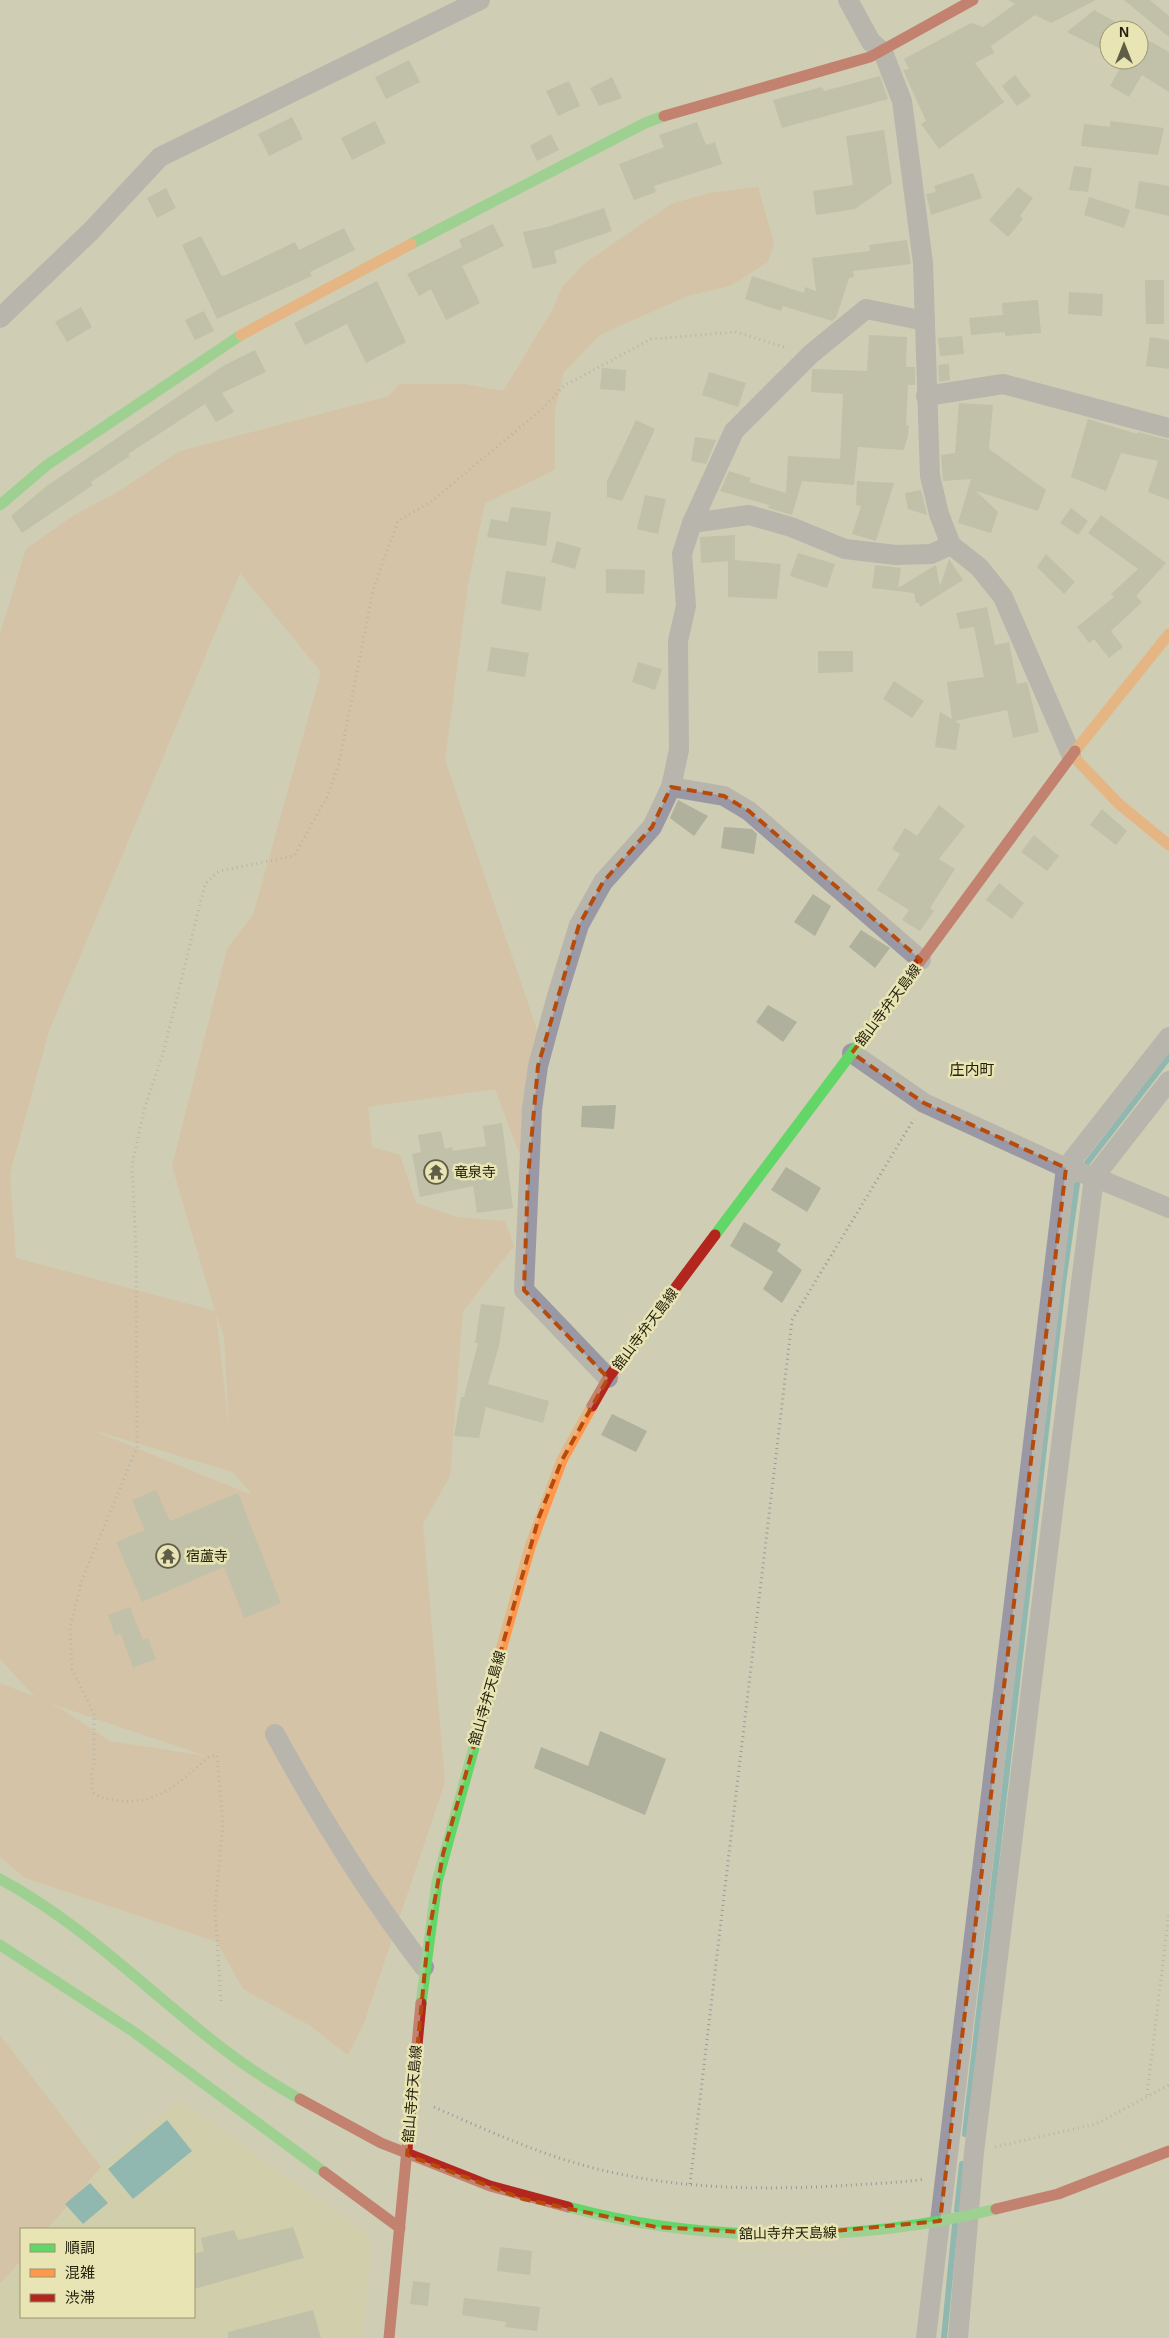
<svg xmlns="http://www.w3.org/2000/svg" width="1169" height="2338" viewBox="0 0 1169 2338" font-family="Arial,'Noto Sans JP',sans-serif">
<style>
.built{fill:#d3cfa4}
.green{fill:#dcb599;fill-rule:evenodd}
.water{fill:#439dad}
.lines{fill:none;stroke-linecap:round;stroke-linejoin:round}
.stream{stroke:#439dad;stroke-width:6}
.building{fill:#afb19d}
.path{stroke:#99999a;stroke-width:3;stroke-dasharray:1 4;stroke-linecap:butt}
.street{stroke:#9998a4;stroke-width:20}
.fast{stroke:#63d668;stroke-width:11}
.slow{stroke:#ff974d;stroke-width:11}
.jam{stroke:#b3261e;stroke-width:11}
.marked{fill:none;stroke:#b74b0c;stroke-width:4;stroke-dasharray:10 6;stroke-linejoin:round}
.labels{text-anchor:middle;dominant-baseline:central;stroke-width:5;stroke-linejoin:round;paint-order:stroke}
.street-label{font-size:14px;fill:#23210e;stroke:#e9e4b3}
.poi-label{font-size:14px;fill:#23210e;stroke:#e9e4b3;text-anchor:start}
.neighbourhood-label{font-size:15px;fill:#23210e;stroke:#e9e4b3}
</style>
<rect width="100%" height="100%" fill="#cfcdb3"/>
<path class="built" d="M180 2101 365 2233 372 2248 362 2338H0V2270L21 2243V2317H194V2229H32L42 2216Z"/>
<g class="green">
<path d="M758 187 774 243 768 262 730 286 687 296 600 335 564 372 555 411V470L485 503 468 585 445 760 543 1047 528 1177 495 1089 368 1107 372 1147 400 1155 416 1203 457 1217 505 1221 514 1246 463 1311 450 1476 423 1524 445 1782 364 2023 348 2055 309 2025 243 1989 217 1942 25 1878 0 1857V1683L35 1697 0 1659V634L26 549 74 515 114 494 180 451 389 396 399 384H464L503 391 553 309 562 287 585 263 671 204 709 193ZM240 573 321 672 253 915 227 949 172 1166 215 1311 16 1258 10 1174 49 1031ZM216 1314 224 1337 229 1429V1428ZM89 1429 233 1472 252 1495ZM46 1702 206 1756 110 1741 63 1710Z"/>
<path d="M0 2035 101 2167 47 2229H21V2260L0 2284Z"/>
</g>
<g class="water">
<path d="M167 2120 192 2151 133 2199 108 2169Z"/>
<path d="M90 2183 108 2203 83 2224 65 2204Z"/>
</g>
<g class="lines">
<g class="stream">
<path d="M1087 1163 1169 1057"/>
<path d="M965 2134 1063 1283 1077 1184"/>
<path d="M957 2210 962 2164"/>
<path d="M944 2338 955 2225"/>
</g>
</g>
<g class="building">
<path d="M1008 0H1096L1051 23 1035 15 991 46 994 53 975 63 1004 102 939 149 921 124 926 121 903 70 909 69 904 59 971 23 983 27 1015 4Z"/>
<path d="M1124 0H1150L1169 16V37Z"/>
<path d="M1094 10 1130 30H1109V53L1067 32Z"/>
<path d="M1139 35 1169 52V92L1142 75 1129 97 1110 86 1124 61 1122 60H1139Z"/>
<path d="M409 60 420 82 386 99 375 77Z"/>
<path d="M1015 75 1031 96 1017 106 1002 86Z"/>
<path d="M880 76 888 99 782 128 773 100 822 87 824 91Z"/>
<path d="M612 77 622 98 599 106 590 88Z"/>
<path d="M569 81 580 106 558 116 546 91Z"/>
<path d="M292 117 303 139 269 156 258 134Z"/>
<path d="M375 121 386 143 352 160 341 138Z"/>
<path d="M1110 121 1164 128 1158 155 1081 146 1084 124 1110 127Z"/>
<path d="M697 122 706 145 715 142 722 164 654 186 656 192 634 200 619 164 664 147 659 135Z"/>
<path d="M884 130 892 183 855 209 816 215 813 191 853 185 846 136Z"/>
<path d="M551 134 559 150 537 161 530 146Z"/>
<path d="M1074 166 1092 168 1088 192 1069 190Z"/>
<path d="M973 173 982 198 931 215 926 194 936 192 934 186Z"/>
<path d="M1139 181 1169 186V216L1135 208Z"/>
<path d="M1018 187 1033 198 1020 216 1023 219 1008 237 989 220Z"/>
<path d="M166 188 176 208 157 218 147 198Z"/>
<path d="M1089 197 1130 210 1124 228 1084 215Z"/>
<path d="M604 208 612 231 554 251 557 263 533 269 523 232 547 227Z"/>
<path d="M493 224 504 246 462 266 480 303 446 320 431 289 419 296 407 274 462 247 459 240Z"/>
<path d="M344 228 355 250 310 272 312 276 217 319 182 245 201 236 221 275 224 276 295 242 299 250Z"/>
<path d="M907 240 911 264 853 271 854 277 849 278 836 318 832 321 783 306 781 311 745 299 752 276 804 293 805 287 816 291 812 258 870 251 869 245Z"/>
<path d="M1145 280H1164V324H1146Z"/>
<path d="M377 281 406 342 366 363 347 324 305 345 294 323Z"/>
<path d="M1069 292 1103 294 1102 316 1068 314Z"/>
<path d="M1038 300 1041 333 1005 336V332L971 335 969 318 1003 315 1002 303Z"/>
<path d="M81 307 92 327 67 342 55 322Z"/>
<path d="M204 311 214 331 195 340 185 320Z"/>
<path d="M869 335 907 337 906 367H915V385H908L906 425 909 426 908 435 904 450 858 447 854 485 802 481 792 515 768 508 769 505 720 491 729 471 751 478 749 482 786 493 788 456 840 459 843 394 811 392 812 369 867 371Z"/>
<path d="M962 336 964 354 940 356 938 338Z"/>
<path d="M1150 337 1169 340V369L1146 366Z"/>
<path d="M255 350 266 372 222 393 234 412 216 422 205 404 128 454 130 456 91 482 93 485 22 533 11 516 48 485 223 366Z"/>
<path d="M949 364 950 380 939 382 938 365Z"/>
<path d="M602 368 626 370 625 391 600 389Z"/>
<path d="M709 372 746 383 738 407 702 395Z"/>
<path d="M959 403 993 405 989 449 1046 490 1038 511 976 491 998 512 991 533 958 523 971 479 943 481 941 455 955 453Z"/>
<path d="M1088 419 1137 434 1138 432 1169 440V500L1148 492 1158 461 1121 453 1106 491 1071 477Z"/>
<path d="M636 420 655 429 622 501 607 497V481Z"/>
<path d="M695 437 716 440 706 464 691 461Z"/>
<path d="M857 481 894 483 876 541 852 534 861 506 856 505Z"/>
<path d="M921 490 927 514V515L908 509 905 493Z"/>
<path d="M645 495 666 499 658 534 637 529Z"/>
<path d="M511 507 551 512 546 546 487 537 491 519 508 522Z"/>
<path d="M1071 508 1088 521 1078 535 1060 523Z"/>
<path d="M1101 515 1166 563 1136 596 1142 602 1111 631 1123 647 1109 658 1094 639 1089 643 1077 627 1114 597 1111 594 1138 569 1088 533Z"/>
<path d="M735 535V560L781 564 777 599 728 597V561L701 563 700 537Z"/>
<path d="M557 541 581 548 575 569 551 562Z"/>
<path d="M798 553 835 564 827 588 790 576Z"/>
<path d="M1046 554 1075 582 1064 594 1037 567Z"/>
<path d="M949 559 963 580 920 607 919 603H916L914 593 872 588 875 565 901 568 898 588 936 565 940 586Z"/>
<path d="M606 569 645 570 644 594 606 593Z"/>
<path d="M506 571 546 577 541 611 501 604Z"/>
<path d="M987 607 995 645 1009 642 1017 684 1027 682 1028 685 1039 732 1013 738 1007 710 955 721 960 724 956 750 935 747 940 712 952 719 947 682 984 677 974 627 960 629 956 613Z"/>
<path d="M491 647 529 653 525 677 487 671Z"/>
<path d="M818 651H853V672L818 673Z"/>
<path d="M638 662 662 669 655 690 632 682Z"/>
<path d="M894 681 924 701 912 718 883 699Z"/>
<path d="M678 800 708 816 694 836 670 818Z"/>
<path d="M939 805 965 826 939 859 955 869 930 908 934 911 920 931 902 920 909 910 877 890 900 854 892 849 905 828 917 836Z"/>
<path d="M1102 809 1127 831 1116 845 1090 825Z"/>
<path d="M724 827 752 829 757 834 754 854 721 848Z"/>
<path d="M1034 835 1059 856 1047 871 1021 852Z"/>
<path d="M999 883 1024 903 1012 919 986 900Z"/>
<path d="M813 894 831 906 815 936 794 922Z"/>
<path d="M861 930 890 948 875 968 849 947Z"/>
<path d="M768 1005 797 1022 783 1042 756 1022Z"/>
<path d="M616 1105 614 1129 581 1127 582 1106Z"/>
<path d="M502 1123 513 1208 477 1213 473 1186 420 1197 412 1154 421 1152 418 1135 441 1131 445 1149 452 1147 453 1151 486 1146 483 1126Z"/>
<path d="M786 1167 821 1188 807 1212 771 1190Z"/>
<path d="M744 1222 781 1244 777 1251 802 1270 782 1303 763 1289 773 1272 730 1246Z"/>
<path d="M481 1304 505 1307 499 1346 488 1384 549 1401 543 1423 486 1407 479 1438 454 1436 461 1397H464L478 1343H475Z"/>
<path d="M612 1414 647 1431 636 1452 601 1435Z"/>
<path d="M156 1490 170 1521 238 1493 281 1603 244 1618 224 1567 142 1602 116 1542 145 1530 132 1500Z"/>
<path d="M130 1607 143 1640 148 1638 156 1659 133 1668 121 1634 115 1636 108 1615Z"/>
<path d="M600 1731 666 1759 645 1815 534 1768 541 1747 588 1766Z"/>
<path d="M293 2227 304 2258 194 2289V2254L204 2251 201 2238 234 2230 238 2240Z"/>
<path d="M500 2247 532 2251 530 2275 497 2271Z"/>
<path d="M413 2281 430 2283 428 2306 410 2304Z"/>
<path d="M464 2298 540 2307 537 2331 505 2327 506 2322 462 2315Z"/>
<path d="M313 2310 321 2338H228V2332Z"/>
</g>
<g class="lines">
<g class="path">
<path d="M221 2001 215 1909 223 1823 217 1755 209 1757C181 1780 162 1804 122 1801 110 1800 104 1799 93 1793L91 1777 94 1764V1714L72 1669 70 1627 82 1580 137 1447 136 1250 132 1165 144 1110 163 1054 205 884 219 871 294 856 327 797 339 764 373 590 398 521 432 501 542 409 564 386 651 339 736 332 788 348"/>
<path d="M1147 2095 1169 1912"/>
<path d="M434 2107C493 2133 552 2160 615 2173 692 2190 774 2190 853 2185 877 2183 901 2183 925 2179"/>
<path d="M995 2147 1096 2124 1169 2085"/>
<path d="M690 2184 792 1320 914 1119"/>
</g>
<g class="street">
<path d="M848 0 871 42 883 52 902 101 923 263 930 476 939 514 951 545 979 567 1003 597 1071 754"/>
<path d="M0 318 91 231 160 157 480 0"/>
<path d="M926 396 1003 384 1169 428"/>
<path d="M692 523 749 515 791 527 845 549 896 555 931 554 951 545"/>
<path d="M671 787 724 796 749 811 921 960"/>
<path d="M852 1053 924 1103 1066 1168 1094 1177 1169 1208"/>
<path d="M608 1378 524 1290 532 1109 538 1066 557 996 579 925 603 882 652 827 671 787 679 750 678 641 686 606 682 554 692 523 734 431 811 354 866 309 925 321"/>
<path d="M275 1734C319 1815 368 1894 424 1967"/>
<path d="M926 2338 1066 1168 1169 1037"/>
<path d="M958 2338 974 2152 1094 1177 1169 1081"/>
</g>
<g class="fast">
<path d="M411 244 645 123 664 116"/>
<path d="M0 505 47 465 241 335"/>
<path d="M715 1235 896 994"/>
<path d="M0 1879C110 1938 190 2040 300 2099"/>
<path d="M0 1945 134 2032 324 2172"/>
<path d="M421 2003 437 1882 492 1682"/>
<path d="M568 2207C707 2244 858 2243 996 2209"/>
</g>
<g class="slow">
<path d="M241 335 411 244"/>
<path d="M1075 751 1169 634"/>
<path d="M1071 754 1119 804 1169 845"/>
<path d="M492 1682 530 1547 562 1460 592 1406"/>
</g>
<g class="jam">
<path d="M664 116 870 57 973 0"/>
<path d="M896 994 1075 751"/>
<path d="M592 1406 608 1378 715 1235"/>
<path d="M300 2099 381 2143 490 2186 568 2207"/>
<path d="M324 2172 400 2228"/>
<path d="M996 2209 1058 2194 1169 2151"/>
<path d="M389 2338 421 2003"/>
</g>
</g>
<path d="M0 0H1169V2338H0ZM671 787 724 796 749 811 921 960 852 1053 924 1103 1066 1168 940 2221 792 2235 656 2227 523 2199 407 2155 428 1938 443 1854 539 1517 562 1460 608 1378 524 1290 528 1177 538 1066 579 925 603 882 652 827Z" fill="#cfcdb3" fill-opacity=".55" fill-rule="evenodd"/>
<path class="marked" d="M671 787 724 796 749 811 921 960 852 1053 924 1103 1066 1168 940 2221 792 2235 656 2227 523 2199 407 2155 428 1938 443 1854 539 1517 562 1460 608 1378 524 1290 528 1177 538 1066 579 925 603 882 652 827Z"/>
<defs>
<g id="temple-ring" transform="scale(1.25)"><circle r="9.5" fill="#e9e4b3" stroke="#5f5d48" stroke-width="1.5"/><path d="M0-6L5-2H3V0L6.5 2.5H4V6H1.5V3h-3V6H-4V2.5H-6.5L-3 0V-2H-5Z" fill="#5f5d48"/></g>
</defs>
<g fill-rule="evenodd">
<use href="#temple-ring" x="436" y="1172"/>
<use href="#temple-ring" x="168" y="1556"/>
</g>
<g class="labels">
<g class="street-label">
<text transform="translate(888 1005) rotate(-53)">舘山寺弁天島線</text>
<text transform="translate(645 1329) rotate(-53)">舘山寺弁天島線</text>
<text transform="translate(487 1698) rotate(-74)">舘山寺弁天島線</text>
<text transform="translate(412 2094) rotate(-85)">舘山寺弁天島線</text>
<text transform="translate(788 2233) rotate(-1)">舘山寺弁天島線</text>
</g>
<g class="poi-label">
<text x="454" y="1172">竜泉寺</text>
<text x="186" y="1556">宿蘆寺</text>
</g>
<g class="neighbourhood-label">
<text x="972" y="1069">庄内町</text>
</g>
</g>
<rect x="20" y="2228" width="175" height="90" fill="#e9e4b3" stroke="#9a9671"/>
<rect x="30" y="2244" width="25" height="8" fill="#63d668" stroke="#9a9671"/>
<text x="65" y="2253" font-size="15" fill="#23210e">順調</text>
<rect x="30" y="2269" width="25" height="8" fill="#ff974d" stroke="#9a9671"/>
<text x="65" y="2278" font-size="15" fill="#23210e">混雑</text>
<rect x="30" y="2294" width="25" height="8" fill="#b3261e" stroke="#9a9671"/>
<text x="65" y="2303" font-size="15" fill="#23210e">渋滞</text>
<g transform="translate(1124 45)"><circle r="24" fill="#e9e4b3" stroke="#9a9671"/>
<path d="M0-4L9 19L0 12L-9 19Z" fill="#5f5d48"/>
<text y="-8" font-size="14" font-weight="bold" text-anchor="middle" fill="#23210e">N</text>
</g>
</svg>
